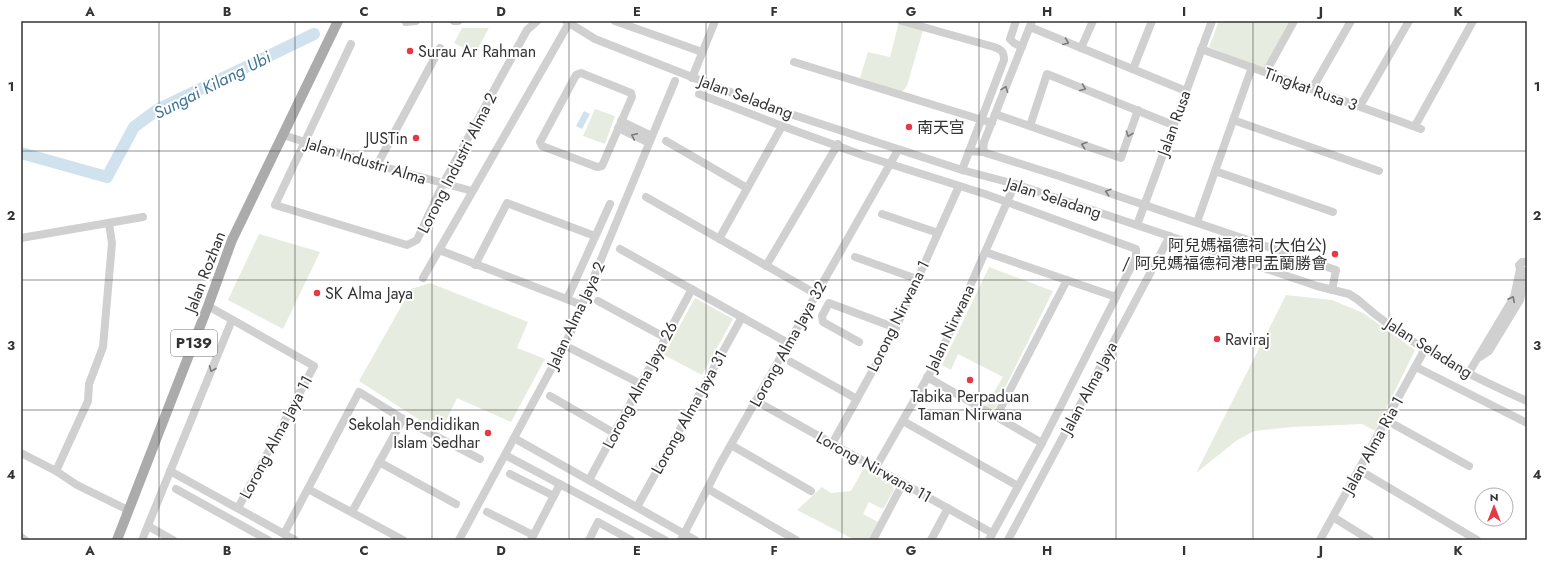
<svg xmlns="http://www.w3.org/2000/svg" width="1548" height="561" viewBox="0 0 1548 561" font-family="Jost,'Noto Sans SC',sans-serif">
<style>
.green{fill:#e6ecdf}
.water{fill:#cfe2ee}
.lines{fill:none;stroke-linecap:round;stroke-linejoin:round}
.river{stroke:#cfe2ee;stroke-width:12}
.minor{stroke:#d0d0d0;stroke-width:8}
.major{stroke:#ababab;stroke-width:10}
.oneway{stroke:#7a7a7a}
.grid{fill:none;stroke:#333;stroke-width:1;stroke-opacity:0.55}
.poi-dot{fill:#e63946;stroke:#fff;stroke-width:1.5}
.labels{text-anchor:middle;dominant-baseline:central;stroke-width:4;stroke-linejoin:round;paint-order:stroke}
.shield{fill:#fff;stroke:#707070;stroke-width:1}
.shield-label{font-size:15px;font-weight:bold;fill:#333}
.poi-label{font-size:16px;fill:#333;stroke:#fff;text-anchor:start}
.street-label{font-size:16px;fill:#333;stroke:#fff}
.water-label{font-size:17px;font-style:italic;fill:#3f7597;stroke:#fff}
.neatline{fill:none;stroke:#333;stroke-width:1.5}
.grid-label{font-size:13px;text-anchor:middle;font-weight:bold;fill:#333}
</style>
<rect width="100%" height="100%" fill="#fff"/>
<g class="green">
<path d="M1219 21H1289L1264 69 1209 47Z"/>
<path d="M899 22 923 30 907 86 902 92 860 78 868 52 890 57Z"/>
<path d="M462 28H489L475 54 454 43Z"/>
<path d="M595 109 615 116 605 144 583 136Z"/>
<path d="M259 234 320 252 283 329 228 300Z"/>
<path d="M989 267 1053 291 993 412 985 407 1003 377 958 354 951 370 942 365Z"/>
<path d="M430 283 528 322 517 348 545 359 511 422 457 398 440 433 359 381 411 289Z"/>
<path d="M1286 295 1332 300 1363 313 1415 350 1375 431 1362 424 1292 427 1254 431 1236 441 1196 473Z"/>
<path d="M695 298 733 319 702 375 664 355Z"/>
<path d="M864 468 892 484 894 490 883 509 869 502 863 514 878 522 870 540H855L797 510 822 487 831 493 851 491Z"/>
</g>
<path class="water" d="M584 111 590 114 582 129 576 126Z"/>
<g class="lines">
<path class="river" d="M21 153 107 177 134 127 157 110 314 34"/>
<g class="minor">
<path d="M454 21H458"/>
<path d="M566 21 595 39 763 105 962 170 1015 184 1317 286 1349 294 1357 299C1407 344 1466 374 1527 401"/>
<path d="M615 21 702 52"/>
<path d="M902 21 994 47C1002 50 1004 52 1004 60L962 170"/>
<path d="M1016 21 1010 39 1014 43 1022 47"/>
<path d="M406 22 416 21"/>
<path d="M1030 27 1186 91"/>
<path d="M351 44 275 205 407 245 417 240 443 184 500 79 527 30 537 21"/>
<path d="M1081 48 1093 21"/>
<path d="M1201 49 1421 129"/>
<path d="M794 62 992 123"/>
<path d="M1133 69 1152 21"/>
<path d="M1266 72 1294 21"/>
<path d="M581 73 631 93 632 97 602 166 597 167 542 146 540 142 576 75Z"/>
<path d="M692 78 715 21"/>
<path d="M1312 89 1351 21"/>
<path d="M699 94 782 126 865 156 985 194 1136 249V257L1116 297 1042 443 989 540"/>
<path d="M1360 106 1409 21"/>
<path d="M995 114 1121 158 1138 110"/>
<path d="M1233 120 1379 171"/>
<path d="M621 121 652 136"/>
<path d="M1030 126 1047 74 1173 125"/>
<path d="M1415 126 1473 21"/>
<path d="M618 128 649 143"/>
<path d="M283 135 377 165 472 191"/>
<path d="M666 141 747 188"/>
<path d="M969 151 983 152 1059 176 1336 270 1332 290"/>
<path d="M983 152 984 142 1032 21"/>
<path d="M377 165 440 48"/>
<path d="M1215 171 1333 212"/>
<path d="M646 197 816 294"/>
<path d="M882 214 938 233"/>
<path d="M1197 222 1252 67"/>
<path d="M1137 225 1212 21"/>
<path d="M21 238 143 217"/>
<path d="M719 239 782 126"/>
<path d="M620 249 788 343"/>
<path d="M439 250 582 305"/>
<path d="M985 252 1116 297"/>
<path d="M855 257 917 279"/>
<path d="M475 265 507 203 595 236"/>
<path d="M766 266 838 144"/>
<path d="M1524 271 1520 269 1519 265 1522 262H1527"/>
<path d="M423 278 569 23"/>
<path d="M567 299 610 204"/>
<path d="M598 301 666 338"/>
<path d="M208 306 314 366 238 508"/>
<path d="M859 342 823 322 822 316 829 303 896 328"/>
<path d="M564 345 641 384"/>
<path d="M1480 357 1489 351 1520 300 1527 272"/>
<path d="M791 362 857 399"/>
<path d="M1416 367 1527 423"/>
<path d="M1468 374 1514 297 1520 269"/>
<path d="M927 377 1042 443"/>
<path d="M550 396 614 433"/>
<path d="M756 401 992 533"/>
<path d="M996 417 1067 280"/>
<path d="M1386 420 1469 466"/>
<path d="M903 421 1018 486"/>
<path d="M514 438 695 540"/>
<path d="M832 444 894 332 959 186"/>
<path d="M731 445 811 491"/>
<path d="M21 453 56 471 77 485 128 510"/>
<path d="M505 455 665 540"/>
<path d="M379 462 456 504"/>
<path d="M876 467 938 359 1015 184"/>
<path d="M1359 470 1477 540"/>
<path d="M56 471 88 401 89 384 103 347 112 243 109 224"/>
<path d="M170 471 295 540"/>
<path d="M510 474 554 496"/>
<path d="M589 480 692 289"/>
<path d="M176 489 268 540"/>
<path d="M308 489 403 540"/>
<path d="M708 489 796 540"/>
<path d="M637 507 742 317"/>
<path d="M352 512 403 419"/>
<path d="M487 512 533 535"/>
<path d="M1333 517 1370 540"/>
<path d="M148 526 173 540"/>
<path d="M284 534 359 392 403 419 480 459"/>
<path d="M21 537 25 540"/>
<path d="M142 540 232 320"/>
<path d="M459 540 570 334 675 81"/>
<path d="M531 540 560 484"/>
<path d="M589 540 598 522 631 540"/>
<path d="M681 540 720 464 898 150"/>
<path d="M873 540 903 483"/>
<path d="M931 540 948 508"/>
<path d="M1008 540 1170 236"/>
<path d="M1320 540 1425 349"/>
</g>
<path class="major" d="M117 540 208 306 232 240 338 21"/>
</g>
<defs><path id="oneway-chevron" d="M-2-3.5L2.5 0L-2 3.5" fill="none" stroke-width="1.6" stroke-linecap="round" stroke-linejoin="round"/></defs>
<g class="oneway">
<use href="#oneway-chevron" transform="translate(1066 42) rotate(22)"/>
<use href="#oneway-chevron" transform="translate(1083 88) rotate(22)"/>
<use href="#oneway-chevron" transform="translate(1005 89) rotate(-69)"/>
<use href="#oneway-chevron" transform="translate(1129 134) rotate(109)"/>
<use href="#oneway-chevron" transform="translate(634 136) rotate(-155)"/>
<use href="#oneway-chevron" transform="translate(1084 145) rotate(-161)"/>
<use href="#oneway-chevron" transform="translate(1108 192) rotate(-162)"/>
<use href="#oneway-chevron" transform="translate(1512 299) rotate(-63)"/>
<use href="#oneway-chevron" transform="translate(212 369) rotate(112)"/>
</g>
<path class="grid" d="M159 21V540M295 21V540M432 21V540M569 21V540M706 21V540M842 21V540M979 21V540M1116 21V540M1253 21V540M1389 21V540M21 151H1527M21 280H1527M21 410H1527"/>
<g class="poi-dot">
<circle cx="410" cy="51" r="4"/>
<circle cx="909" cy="127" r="4"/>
<circle cx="416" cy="138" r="4"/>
<circle cx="1335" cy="254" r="4"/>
<circle cx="317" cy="293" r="4"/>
<circle cx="1217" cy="339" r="4"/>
<circle cx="970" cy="380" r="4"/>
<circle cx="488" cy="433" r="4"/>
</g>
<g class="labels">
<rect class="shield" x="171" y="330" width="46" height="26" rx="3"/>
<g class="shield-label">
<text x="194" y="343">P139</text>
</g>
<g class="poi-label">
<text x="418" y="51">Surau Ar Rahman</text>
<text x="917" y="127">南天宫</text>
<text x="408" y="138" text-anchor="end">JUSTin</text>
<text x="1327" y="245" text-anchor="end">阿兒媽福德祠 (大伯公)<tspan x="1327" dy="18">/ 阿兒媽福德祠港門盂蘭勝會</tspan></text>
<text x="325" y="293">SK Alma Jaya</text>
<text x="1225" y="339">Raviraj</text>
<text x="970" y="396" text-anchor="middle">Tabika Perpaduan<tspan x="970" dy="18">Taman Nirwana</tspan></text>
<text x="480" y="424" text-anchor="end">Sekolah Pendidikan<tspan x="480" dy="18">Islam Sedhar</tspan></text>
</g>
<g class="street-label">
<text transform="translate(1311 89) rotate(20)">Tingkat Rusa 3</text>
<text transform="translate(746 97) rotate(20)">Jalan Seladang</text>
<text transform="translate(1174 123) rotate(-70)">Jalan Rusa</text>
<text transform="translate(366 161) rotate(17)">Jalan Industri Alma</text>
<text transform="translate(457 163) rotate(-63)">Lorong Industri Alma 2</text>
<text transform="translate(1054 198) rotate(18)">Jalan Seladang</text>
<text transform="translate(205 272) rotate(-69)">Jalan Rozhan</text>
<text transform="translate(576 315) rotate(-65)">Jalan Alma Jaya 2</text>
<text transform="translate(898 316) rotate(-64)">Lorong Nirwana 1</text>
<text transform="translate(950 328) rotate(-65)">Jalan Nirwana</text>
<text transform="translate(788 344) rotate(-61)">Lorong Alma Jaya 32</text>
<text transform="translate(1429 348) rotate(32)">Jalan Seladang</text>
<text transform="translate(640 385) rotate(-62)">Lorong Alma Jaya 26</text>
<text transform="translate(1089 388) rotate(-62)">Jalan Alma Jaya</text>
<text transform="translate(689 412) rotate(-61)">Lorong Alma Jaya 31</text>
<text transform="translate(276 437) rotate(-62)">Lorong Alma Jaya 11</text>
<text transform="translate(1373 445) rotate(-61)">Jalan Alma Ria 1</text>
<text transform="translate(874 467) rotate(29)">Lorong Nirwana 11</text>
</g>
<g class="water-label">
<text transform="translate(212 85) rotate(-27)">Sungai Kilang Ubi</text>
</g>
</g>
<rect width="1548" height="561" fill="none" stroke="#ffffff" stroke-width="44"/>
<g transform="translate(1494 507)"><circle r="19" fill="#ffffff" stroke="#adadad"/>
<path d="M0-3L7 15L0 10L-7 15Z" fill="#e63946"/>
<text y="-6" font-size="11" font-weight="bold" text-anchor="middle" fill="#333333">N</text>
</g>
<rect x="22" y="22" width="1504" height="517" class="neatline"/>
<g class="grid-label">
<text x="90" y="16">A</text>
<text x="227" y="16">B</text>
<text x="364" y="16">C</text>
<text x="501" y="16">D</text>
<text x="637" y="16">E</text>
<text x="774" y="16">F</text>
<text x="911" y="16">G</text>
<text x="1047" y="16">H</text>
<text x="1184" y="16">I</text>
<text x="1321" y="16">J</text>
<text x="1458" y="16">K</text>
<text x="11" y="91">1</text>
<text x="1537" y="91">1</text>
<text x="11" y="220">2</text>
<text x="1537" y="220">2</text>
<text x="11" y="350">3</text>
<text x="1537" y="350">3</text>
<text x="11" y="479">4</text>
<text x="1537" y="479">4</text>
<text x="90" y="555">A</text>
<text x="227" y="555">B</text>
<text x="364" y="555">C</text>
<text x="501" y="555">D</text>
<text x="637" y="555">E</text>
<text x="774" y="555">F</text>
<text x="911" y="555">G</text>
<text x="1047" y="555">H</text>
<text x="1184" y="555">I</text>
<text x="1321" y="555">J</text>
<text x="1458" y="555">K</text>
</g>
</svg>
